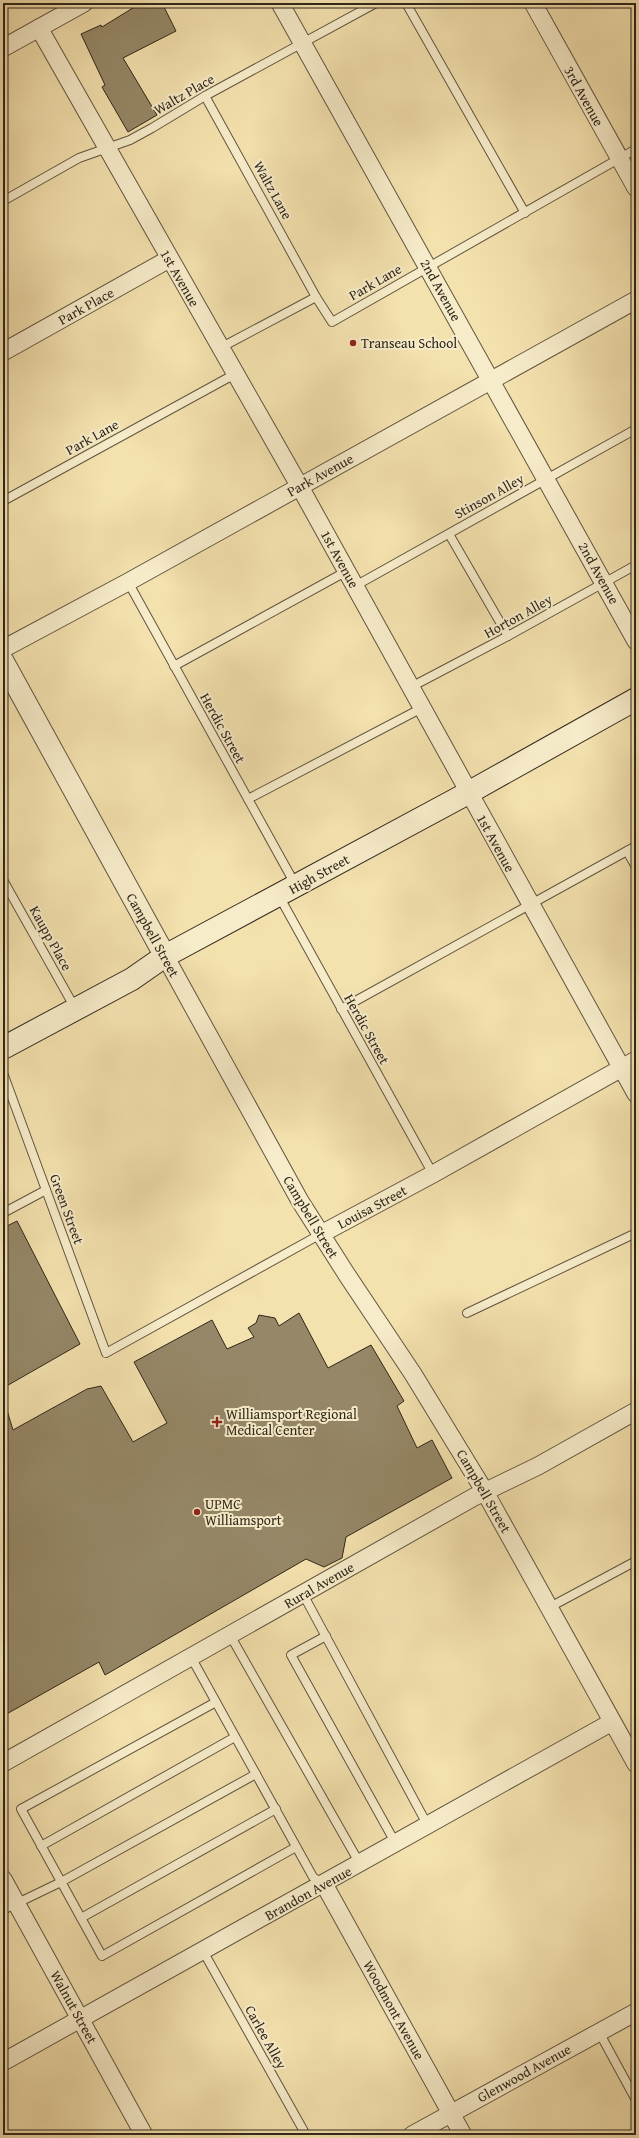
<svg xmlns="http://www.w3.org/2000/svg" width="639" height="2138" viewBox="0 0 639 2138" font-family="'Gentium Book Plus',serif">
<style>
.building{fill:#958767;stroke:#2f261a}
.lines{fill:none;stroke-linecap:round;stroke-linejoin:round}
.service-casing{stroke:#60553f;stroke-width:10}
.minor-casing{stroke:#60553f;stroke-width:19}
.tertiary-casing{stroke:#60553f;stroke-width:23}
.secondary-casing{stroke:#2f261a;stroke-width:24}
.service{stroke:#f7ecca;stroke-width:8}
.minor{stroke:#f7ecca;stroke-width:17}
.tertiary{stroke:#f7ecca;stroke-width:21}
.secondary{stroke:#f7ecca;stroke-width:22}
.poi-dot{fill:#8f2418;stroke:#f7ecca;stroke-width:1.5}
.labels{text-anchor:middle;dominant-baseline:central;stroke-width:4;stroke-linejoin:round;paint-order:stroke}
.street-label{font-size:14px;fill:#2f261a;stroke:#f7ecca}
.poi-label{font-size:14px;fill:#2f261a;stroke:#f7ecca;text-anchor:start}
</style>
<rect width="100%" height="100%" fill="#f3e1ae"/>
<filter id="stains"><feTurbulence type="fractalNoise" baseFrequency=".005" numOctaves="4"/><feColorMatrix values="0 0 0 0 .2 0 0 0 0 .09 0 0 0 0 .02 0 0 0 .5 -.17"/></filter>
<radialGradient id="worn" r=".72"><stop offset=".6" stop-color="#630" stop-opacity="0"/><stop offset="1" stop-color="#630" stop-opacity=".3"/></radialGradient>
<g class="building">
<path d="M141 3H162L176 31 123 58 157 115 128 132 102 87 105 85 81 34 101 25 102 27Z"/>
<path d="M17 1221 80 1344 3 1388V1228Z"/>
<path d="M299 1313 328 1368 371 1345 404 1401 397 1406 417 1448 432 1440 452 1478 346 1537 342 1558 324 1567 306 1559 105 1675 99 1662 3 1716V1407H6L13 1430 87 1389 101 1386 133 1442 167 1423 134 1362 212 1320 227 1349 254 1337 248 1328 256 1323 259 1315 275 1318 279 1326Z"/>
</g>
<g class="lines">
<g class="service-casing">
<g id="service">
<path d="M406 3 525 213"/>
<path d="M205 96 316 297 332 322 636 149"/>
<path d="M3 201 79 158 130 140 152 128 205 96 376 3"/>
<path d="M220 348 316 297"/>
<path d="M3 501 235 374"/>
<path d="M449 534 508 636"/>
<path d="M128 582 295 884"/>
<path d="M355 586 636 429"/>
<path d="M174 666 347 571"/>
<path d="M411 687 508 636 636 565"/>
<path d="M248 799 422 708"/>
<path d="M627 851 636 867"/>
<path d="M3 880 75 1008"/>
<path d="M279 896 433 1174"/>
<path d="M341 1009 636 846"/>
<path d="M3 1073 106 1353 321 1234"/>
<path d="M3 1213 46 1190"/>
<path d="M467 1313 636 1233"/>
<path d="M303 1594 428 1826"/>
<path d="M550 1607 636 1561"/>
<path d="M230 1635 360 1864"/>
<path d="M326 1636 291 1655 396 1844"/>
<path d="M191 1657 313 1877 323 1884"/>
<path d="M216 1702 21 1809 102 1956 296 1847"/>
<path d="M41 1846 235 1737"/>
<path d="M3 1910 61 1882 256 1774"/>
<path d="M81 1918 276 1809"/>
<path d="M203 1951 306 2135"/>
<path d="M599 2032 636 2100"/>
</g>
</g>
<g class="minor-casing">
<g id="minor">
<path d="M280 3 636 641"/>
<path d="M533 3 636 188"/>
<path d="M39 28 300 487 636 1094"/>
<path d="M3 48 84 3"/>
<path d="M3 352 169 259"/>
<path d="M3 649 128 582 636 300"/>
<path d="M165 956 300 1201 347 1275 413 1374 485 1492 636 1764"/>
<path d="M321 1234 433 1174 636 1060"/>
<path d="M3 1763 474 1497 538 1466 636 1411"/>
<path d="M3 1879 144 2135"/>
<path d="M324 1884 463 2135"/>
<path d="M3 2062 612 1722"/>
<path d="M412 2135 636 2012"/>
</g>
</g>
<g class="tertiary-casing">
<path id="tertiary" d="M3 661 165 956"/>
</g>
<g class="secondary-casing">
<path id="secondary" d="M3 1048 132 979 165 956 468 793 636 699"/>
</g>
<use href="#service" class="service"/>
<use href="#minor" class="minor"/>
<use href="#tertiary" class="tertiary"/>
<use href="#secondary" class="secondary"/>
</g>
<g class="poi-dot">
<circle cx="353" cy="343" r="4"/>
<path d="M215 1416h4v4h4v4h-4v4h-4v-4h-4v-4h4z"/>
<circle cx="197" cy="1512" r="4"/>
</g>
<g class="labels">
<g class="street-label">
<text transform="translate(184 94) rotate(-30)">Waltz Place</text>
<text transform="translate(584 96) rotate(61)">3rd Avenue</text>
<text transform="translate(273 190) rotate(61)">Waltz Lane</text>
<text transform="translate(180 278) rotate(60)">1st Avenue</text>
<text transform="translate(375 282) rotate(-30)">Park Lane</text>
<text transform="translate(441 290) rotate(61)">2nd Avenue</text>
<text transform="translate(86 306) rotate(-29)">Park Place</text>
<text transform="translate(92 437) rotate(-29)">Park Lane</text>
<text transform="translate(320 475) rotate(-29)">Park Avenue</text>
<text transform="translate(489 496) rotate(-29)">Stinson Alley</text>
<text transform="translate(340 559) rotate(61)">1st Avenue</text>
<text transform="translate(599 573) rotate(61)">2nd Avenue</text>
<text transform="translate(518 616) rotate(-29)">Horton Alley</text>
<text transform="translate(223 728) rotate(61)">Herdic Street</text>
<text transform="translate(496 843) rotate(61)">1st Avenue</text>
<text transform="translate(319 874) rotate(-29)">High Street</text>
<text transform="translate(153 935) rotate(61)">Campbell Street</text>
<text transform="translate(51 938) rotate(61)">Kaupp Place</text>
<text transform="translate(367 1029) rotate(61)">Herdic Street</text>
<text transform="translate(372 1207) rotate(-28)">Louisa Street</text>
<text transform="translate(67 1209) rotate(70)">Green Street</text>
<text transform="translate(311 1217) rotate(59)">Campbell Street</text>
<text transform="translate(484 1491) rotate(60)">Campbell Street</text>
<text transform="translate(319 1585) rotate(-30)">Rural Avenue</text>
<text transform="translate(308 1893) rotate(-29)">Brandon Avenue</text>
<text transform="translate(74 2007) rotate(61)">Walnut Street</text>
<text transform="translate(394 2010) rotate(61)">Woodmont Avenue</text>
<text transform="translate(266 2037) rotate(61)">Carlee Alley</text>
<text transform="translate(524 2073) rotate(-29)">Glenwood Avenue</text>
</g>
<g class="poi-label">
<text x="361" y="343">Transeau School</text>
<text x="226" y="1414">Williamsport Regional<tspan x="226" dy="16">Medical Center</tspan></text>
<text x="205" y="1504">UPMC<tspan x="205" dy="16">Williamsport</tspan></text>
</g>
</g>
<rect width="639" height="2138" fill="none" stroke="#f3e1ae" stroke-width="16"/>
<rect x="4" y="4" width="631" height="2130" fill="none" stroke="#2f261a" stroke-width="2"/>
<rect x="8" y="8" width="623" height="2122" fill="none" stroke="#2f261a"/>
<rect width="100%" height="100%" filter="url(#stains)"/>
<rect width="100%" height="100%" fill="url(#worn)"/>
</svg>
